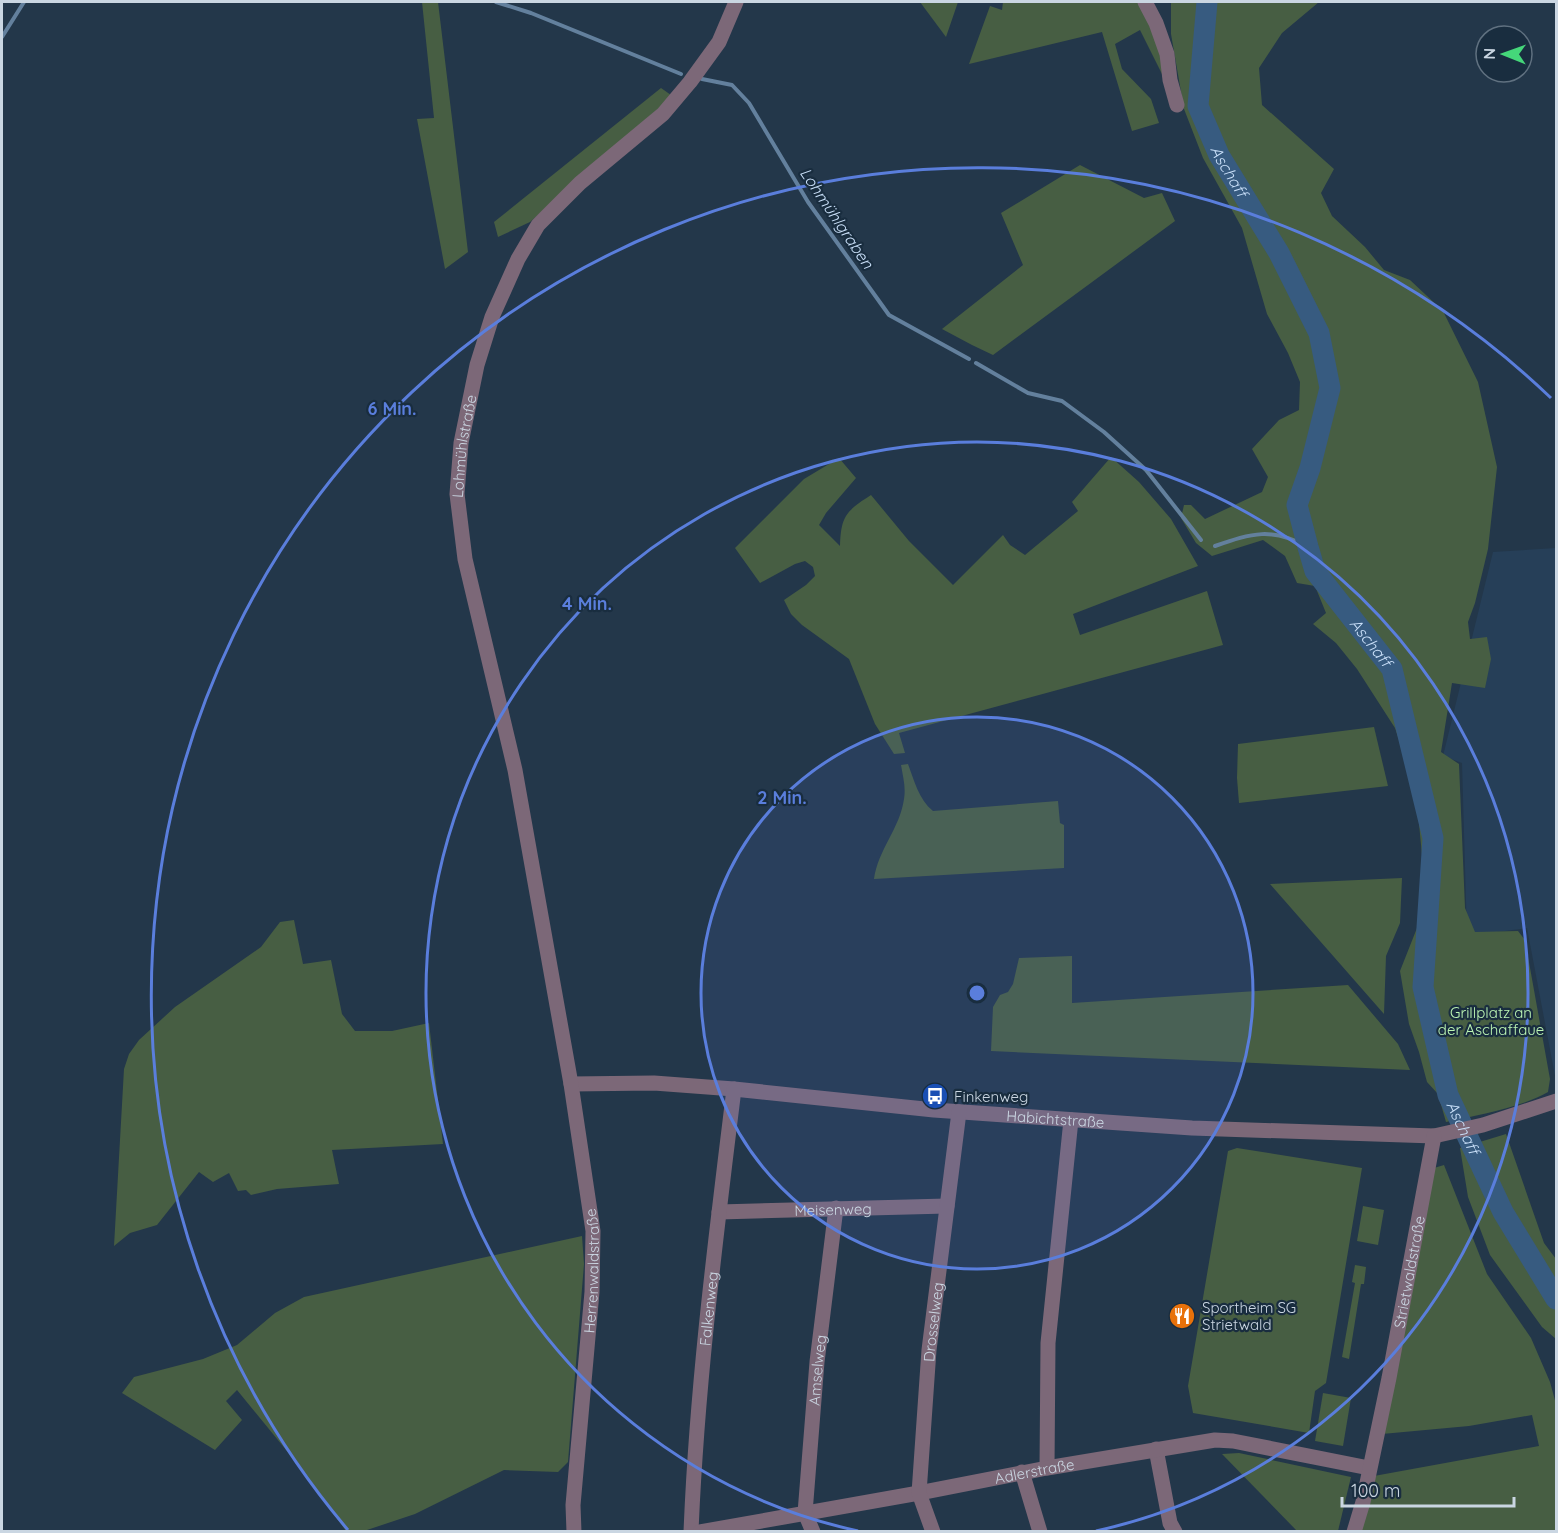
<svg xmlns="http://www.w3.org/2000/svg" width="1558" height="1533" viewBox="0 0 1558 1533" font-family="Quicksand,sans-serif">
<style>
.built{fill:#263f58}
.green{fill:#475e43}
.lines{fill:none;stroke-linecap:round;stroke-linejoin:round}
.stream{stroke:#63809d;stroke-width:4}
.river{stroke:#375b80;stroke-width:21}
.minor{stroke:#7c6878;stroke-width:15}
.ring{fill:none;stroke:#5a7edc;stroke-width:3}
.labels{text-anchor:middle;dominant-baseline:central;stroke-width:4.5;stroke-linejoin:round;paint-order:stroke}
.street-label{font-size:15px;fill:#cad6e2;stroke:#192d3f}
.park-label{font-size:15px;fill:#bdf6b4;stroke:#192d3f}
.poi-label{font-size:15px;fill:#cad6e2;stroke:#192d3f;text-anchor:start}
.water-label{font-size:16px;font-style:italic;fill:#c9dff8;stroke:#192d3f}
.centre{fill:#5a7edc;stroke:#192d3f;stroke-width:3}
.ring-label{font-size:18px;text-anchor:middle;font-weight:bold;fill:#5a7edc;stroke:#192d3f;stroke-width:4.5;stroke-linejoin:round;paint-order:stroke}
</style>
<rect width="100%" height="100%" fill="#23374a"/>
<path class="built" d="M1556 548V1081L1527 928 1467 936 1462 763 1443 756 1493 552Z"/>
<g class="green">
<path d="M422 2H438L468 252 445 269 417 119 434 118Z"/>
<path d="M920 2H958L946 37Z"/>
<path d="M1003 2H1142L1162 55 1163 76 1140 30 1115 44 1122 69 1151 99 1159 123 1132 131 1102 32 969 64 990 6 1002 10Z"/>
<path d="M1171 2H1319L1282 33 1259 68 1262 105 1334 169 1321 193 1332 216 1365 247 1384 270 1410 280 1443 311 1478 382 1497 467 1488 549 1475 603 1468 622 1470 639 1487 637 1491 659 1485 688 1452 683 1441 752 1459 764 1465 908 1475 932 1518 931 1525 940 1550 1079 1548 1092C1520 1108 1478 1115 1446 1122L1438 1094 1427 1082 1419 1052 1409 1024 1400 971 1417 928 1424 877 1416 791 1395 728 1357 669 1336 643 1313 624 1326 613 1315 586 1297 583 1285 556 1263 540 1212 556 1196 543 1181 518 1184 505H1191L1205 519 1262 492 1268 477 1252 449 1279 420 1299 410 1300 382 1288 353 1267 314 1242 228 1203 158 1184 109 1171 34Z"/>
<path d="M661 88 671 95 659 108 530 222 498 237 494 222Z"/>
<path d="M1080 165 1144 198 1162 193 1175 221 993 355 972 345 942 329 1023 265 1001 213Z"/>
<path d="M1111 457 1139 482 1171 519 1198 566 1073 614 1080 635 1207 591 1223 645 899 733 905 753 894 754 875 724 849 659 802 625 791 614 784 600 806 585 815 576 813 567 805 561 795 564 760 583 735 548 804 479 839 458 856 478 826 513 819 525 840 546C841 516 846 511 871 495L909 541 953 585 1003 535 1010 545 1025 555 1078 511 1072 502Z"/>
<path d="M1374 727 1388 786 1239 803 1237 778 1238 744Z"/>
<path d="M908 764C914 780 919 800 933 811L1058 801 1060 823 1064 825V868L874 879C878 850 900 828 904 799 906 787 903 777 901 765Z"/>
<path d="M1402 878 1400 923 1386 956 1384 1014 1270 884Z"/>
<path d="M294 920 303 964 331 960 342 1014 355 1031H392L429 1023 443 1144 332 1150 339 1184 277 1189 251 1195 246 1190 238 1191 229 1173 213 1182 199 1172 157 1225 130 1233 114 1246 124 1069 129 1054 139 1040 175 1007 261 947 280 922Z"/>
<path d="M1072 956V1003L1348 985 1398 1044 1410 1070 991 1051 993 1007 1000 995 1008 992 1013 984 1019 958Z"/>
<path d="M1506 1134 1544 1243 1556 1259V1339L1542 1327 1490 1255 1468 1197 1460 1148Z"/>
<path d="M1237 1148 1362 1168 1326 1383 1315 1391 1309 1433 1193 1413 1188 1386 1228 1151Z"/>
<path d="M1444 1165 1487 1274 1531 1338 1550 1382 1556 1404V1531L1360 1532 1374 1476 1539 1446 1532 1415 1469 1426 1382 1434 1434 1168Z"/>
<path d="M1363 1206 1384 1210 1378 1245 1357 1241Z"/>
<path d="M582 1236 584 1264 568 1462 558 1472 504 1470 415 1514 364 1531H346L300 1467 237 1390 226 1401 242 1420 215 1450 122 1393 134 1377 203 1359 237 1345 275 1313 304 1297Z"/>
<path d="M1355 1265 1366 1267 1364 1284H1361L1349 1359 1342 1357 1355 1283 1352 1282Z"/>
<path d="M1323 1393 1351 1398 1343 1446 1315 1441Z"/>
<path d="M1239 1453 1351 1477 1338 1531H1297L1222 1454Z"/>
</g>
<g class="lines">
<g class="stream">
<path d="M496 2 531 13 681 74"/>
<path d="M2 37 24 2"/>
<path d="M702 79 732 85 749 103 808 202 889 315 969 359"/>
<path d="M976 363 1028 393 1062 401 1104 432 1146 470 1201 540"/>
<path d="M1215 546C1252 533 1272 527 1308 547"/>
</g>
<path class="river" id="s1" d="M1207 2 1198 106 1219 155 1279 253 1319 333 1330 388 1310 468 1297 505 1308 547 1315 571 1392 669 1433 838 1423 987 1448 1095 1503 1212 1556 1299"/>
<g class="minor">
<path d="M1145 2 1156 23 1167 54 1170 80 1177 105"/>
<path id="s2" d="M571 1084 654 1083 734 1089 934 1110 1192 1128 1434 1136 1483 1125 1556 1101"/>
<path id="s3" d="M719 1212 947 1206"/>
<path d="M1156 1449 1170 1523 1175 1532"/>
<path d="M1047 1468 1048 1343 1071 1120"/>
<path d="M1022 1472 1040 1532"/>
<path id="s4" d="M574 1532 573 1505 592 1292 593 1231 571 1084 515 770 465 559 457 494 461 443 477 365 492 317 518 259 538 225 580 183 663 114 690 82 719 42 736 2"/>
<path id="s5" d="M691 1532C697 1383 716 1236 734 1089"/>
<path id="s6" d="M700 1532 919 1493 1047 1468 1215 1440 1233 1441 1369 1468"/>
<path id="s7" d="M813 1532 805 1513 817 1362 836 1208"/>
<path id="s8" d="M933 1532 919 1493 929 1350 959 1112"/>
<path id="s9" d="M1354 1532 1363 1502 1389 1378 1434 1136"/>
</g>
</g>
<circle cx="977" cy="993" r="276" fill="#5a7edc" fill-opacity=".12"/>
<g class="ring">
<circle cx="977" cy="993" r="276"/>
<path d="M858 1531A551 551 0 1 1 1096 1531"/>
<path d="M348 1530A827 827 0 0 1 1551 398"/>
</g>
<defs>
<g id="bus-disc" transform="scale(1.35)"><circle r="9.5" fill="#1a4fb4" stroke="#192d3f"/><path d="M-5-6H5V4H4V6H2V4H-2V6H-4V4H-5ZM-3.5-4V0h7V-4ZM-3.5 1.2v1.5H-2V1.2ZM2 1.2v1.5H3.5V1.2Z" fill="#fff"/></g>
<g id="restaurant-disc" transform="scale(1.35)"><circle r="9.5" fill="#e8710a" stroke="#192d3f"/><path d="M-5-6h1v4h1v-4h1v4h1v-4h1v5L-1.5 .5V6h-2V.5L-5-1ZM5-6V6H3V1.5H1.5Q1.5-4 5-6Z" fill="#fff"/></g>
</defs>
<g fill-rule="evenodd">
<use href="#bus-disc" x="935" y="1096"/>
<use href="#restaurant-disc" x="1182" y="1316"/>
</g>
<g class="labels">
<g class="street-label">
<text stroke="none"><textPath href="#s4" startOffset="1100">Lohmühlstraße</textPath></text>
<text stroke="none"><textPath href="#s2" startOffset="486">Habichtstraße</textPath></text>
<text stroke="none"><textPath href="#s3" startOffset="114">Meisenweg</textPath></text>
<text stroke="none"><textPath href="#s4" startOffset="262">Herrenwaldstraße</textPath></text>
<text stroke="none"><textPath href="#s9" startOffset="266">Strietwaldstraße</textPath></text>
<text stroke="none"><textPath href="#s5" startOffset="224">Falkenweg</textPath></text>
<text stroke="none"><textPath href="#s8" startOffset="213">Drosselweg</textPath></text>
<text stroke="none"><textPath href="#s7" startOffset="164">Amselweg</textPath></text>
<text stroke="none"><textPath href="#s6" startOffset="340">Adlerstraße</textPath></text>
</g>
<g class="park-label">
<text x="1491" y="1012">Grillplatz an<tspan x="1491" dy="17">der Aschaffaue</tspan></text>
</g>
<g class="poi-label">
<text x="954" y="1096">Finkenweg</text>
<text x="1202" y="1307">Sportheim SG<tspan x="1202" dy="17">Strietwald</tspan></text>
</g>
<g class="water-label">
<text stroke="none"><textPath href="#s1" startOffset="177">Aschaff</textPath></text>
<text transform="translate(837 218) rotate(56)">Lohmühlgraben</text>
<text stroke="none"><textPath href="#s1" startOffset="699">Aschaff</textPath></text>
<text stroke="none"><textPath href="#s1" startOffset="1203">Aschaff</textPath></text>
</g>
</g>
<circle cx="977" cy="993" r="9" class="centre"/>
<g class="ring-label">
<text x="392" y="415">6 Min.</text>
<text x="587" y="610">4 Min.</text>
<text x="782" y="804">2 Min.</text>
</g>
<rect width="1558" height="1533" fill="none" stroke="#cad6e2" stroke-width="6"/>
<g transform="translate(1504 54) rotate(271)"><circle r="28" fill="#192d3f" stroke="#607180" stroke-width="1.5"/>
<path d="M0-4.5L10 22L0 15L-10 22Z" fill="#45d77a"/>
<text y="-9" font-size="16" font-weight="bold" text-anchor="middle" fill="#cad6e2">N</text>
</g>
<path d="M1342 1497v9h172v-9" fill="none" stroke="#cad6e2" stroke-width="3"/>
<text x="1351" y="1497" font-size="18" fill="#cad6e2" stroke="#192d3f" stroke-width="4.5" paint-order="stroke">100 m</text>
</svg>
